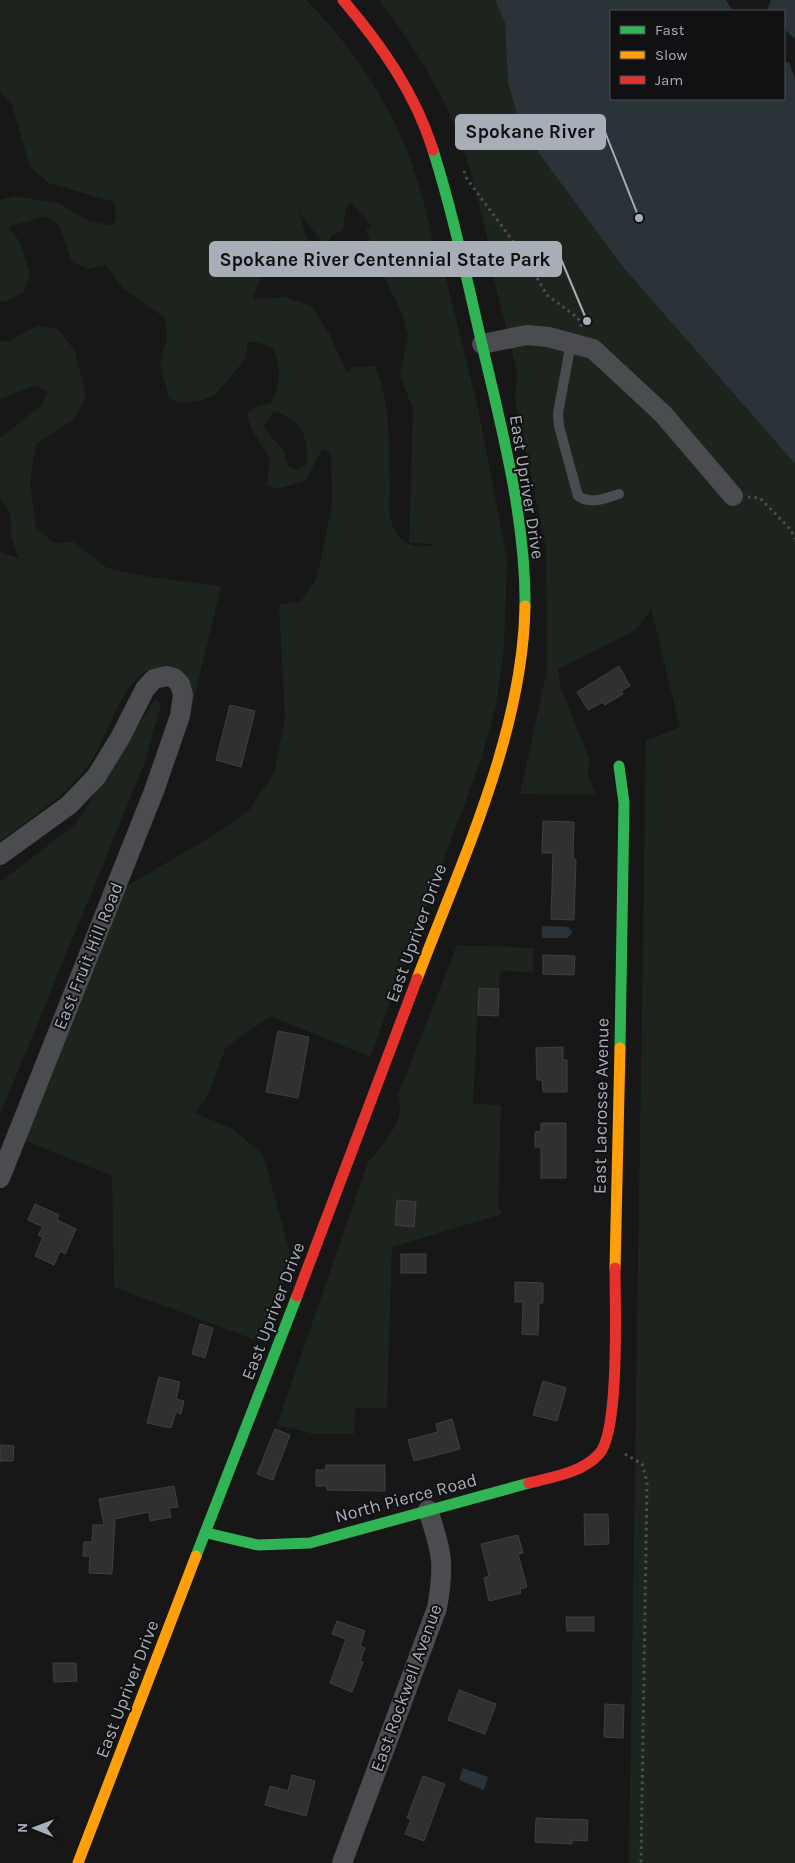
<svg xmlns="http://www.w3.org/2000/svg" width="795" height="1863" viewBox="0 0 795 1863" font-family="Karla,sans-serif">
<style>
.green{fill:#1d241e;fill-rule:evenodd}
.water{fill:#2a3338}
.building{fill:#303031;stroke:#3f4043}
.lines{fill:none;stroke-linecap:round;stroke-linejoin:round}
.path{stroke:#4d4e52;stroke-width:3;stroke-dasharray:2.5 4;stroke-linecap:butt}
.lane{stroke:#4b4c50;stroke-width:10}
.street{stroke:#4b4c50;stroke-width:20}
.fast{stroke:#30b455;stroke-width:11}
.slow{stroke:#ff9f0a;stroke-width:11}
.jam{stroke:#e5322d;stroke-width:11}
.labels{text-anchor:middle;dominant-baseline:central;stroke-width:4;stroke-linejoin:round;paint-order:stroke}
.street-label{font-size:18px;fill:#a8aeb8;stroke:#111113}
.leader{fill:none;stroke:#a8aeb8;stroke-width:2}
.callout-dot{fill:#a8aeb8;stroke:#111113;stroke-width:2}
.callout{fill:#a8aeb8;stroke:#a8aeb8;stroke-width:2}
.callout-label{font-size:19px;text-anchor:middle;font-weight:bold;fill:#111}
</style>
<rect width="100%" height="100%" fill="#171717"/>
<g class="green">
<path d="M0 0H306C351 45 388 99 410 159 423 194 430 230 439 266H443L479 413 507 559 504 649 496 705 481 760 370 1057 271 1016 226 1047 206 1099 195 1113 233 1129 263 1155 292 1260 261 1342 114 1287 112 1176 23 1140 120 890 214 835 249 810 274 773 285 719 279 604 300 602 315 581 321 559 332 505 331 454 324 449C314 458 313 470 306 481L276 489 267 485 270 459 251 428 247 414 259 405 270 404C281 386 281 368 274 349L259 343 248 342 246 358 216 394 201 401 180 403 169 398 160 364 167 338 165 318 124 289 105 265 88 269 72 262 59 225 46 216 8 227 20 242 30 274 24 292 5 302 0 300V200L15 196 60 204 89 221 113 226 116 218 114 202 49 183 30 167 12 104 0 92ZM351 203 372 226 366 230 382 272 403 316 408 336 400 376 413 409 409 543 434 544C413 551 398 543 391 521 388 511 390 497 390 486 389 447 391 402 375 366L355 367 347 373 329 333 311 306 286 297 253 299 266 263 268 244 277 239 294 247 301 254 307 251 308 244 299 212 328 250 331 236 343 230 346 208ZM274 411C303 423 307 432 307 463L298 470 288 466 284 452 263 426Z"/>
<path d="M379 0H495L505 23 508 83 521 129 623 267 795 464V1863H629L646 741 680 727 651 609 636 630 558 669 561 688 590 760 588 775 596 795 520 794 547 670 546 547 515 398 518 375 488 255 491 254C481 213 472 171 457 132 438 83 410 41 379 0Z"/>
<path d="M37 326 58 329 75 351 86 398 73 420 36 444 30 481 36 527 53 543 73 542 107 568 150 577 221 586 190 716 189 684 175 669C163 668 151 666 142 674 118 692 108 735 92 760 72 792 30 819 0 841V552L19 558 11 536 10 513 0 498V438L40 407 48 391 35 386 0 399V341L11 340Z"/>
<path d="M155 699 161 704 145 762 0 1115V882L75 825Z"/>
<path d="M457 945 533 948V972L500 971 499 988 479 987 473 1104 501 1105 498 1206 502 1214 392 1247 387 1408H355L354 1434H314L277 1425 368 1162C383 1145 407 1120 398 1095Z"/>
</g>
<g class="water">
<path d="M495 0H726L733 11H611V99H784V62H789L795 79V464L623 267 521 129 508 83 505 23Z"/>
<path d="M771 0H795V39L784 29V11H767Z"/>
<path d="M542 926 569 927V929L572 930 571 935 569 936 568 938H542Z"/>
<path d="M463 1768 488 1777 484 1790 459 1780Z"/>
</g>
<g class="building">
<path d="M619 666 630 686 621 691 623 694 605 705 603 702 588 710 577 692Z"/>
<path d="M230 705 255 711 241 767 216 760Z"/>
<path d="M543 821 574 822 573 859H576L574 920 551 919 553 853H542Z"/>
<path d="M543 955 575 956 574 975 543 974Z"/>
<path d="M479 988 499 989 498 1016 478 1015Z"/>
<path d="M278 1031 309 1037 298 1098 266 1092Z"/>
<path d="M563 1047V1060H567V1092H543L542 1080H537L536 1048Z"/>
<path d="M541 1123H566V1178H541V1147H535V1132L541 1131Z"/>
<path d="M397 1200 416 1202 414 1227 395 1225Z"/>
<path d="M35 1204 59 1215 57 1220 76 1229 65 1254 60 1251 54 1265 35 1256 43 1237 38 1235 43 1227 28 1220Z"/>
<rect x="401" y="1254" width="25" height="19"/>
<path d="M515 1282 543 1283V1303H539L538 1335 522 1334 523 1302H515Z"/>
<path d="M200 1324 213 1328 205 1358 192 1354Z"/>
<path d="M159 1377 180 1382 176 1399 184 1401 181 1414 176 1412 171 1428 147 1423Z"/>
<path d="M543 1381 566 1388 557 1421 533 1415Z"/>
<path d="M452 1419 460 1449 414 1461 408 1440 438 1432 436 1424Z"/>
<path d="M275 1429 290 1435 273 1480 257 1474Z"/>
<path d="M0 1445 14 1446 13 1461H0Z"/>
<path d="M326 1465H385V1491L327 1490V1486H316V1470H326Z"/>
<path d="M174 1486 178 1507 169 1508 171 1517 150 1521 149 1512 115 1519 112 1574 89 1573 90 1556H83L84 1542H92L93 1525H104L99 1499Z"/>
<path d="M584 1514H608L609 1544 585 1545Z"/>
<path d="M518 1535 523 1553 518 1554 527 1587 520 1589 521 1593 489 1601 484 1578 489 1576 481 1544Z"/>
<path d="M566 1617H594V1631H567Z"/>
<path d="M337 1621 365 1631 360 1646 365 1648 360 1661 363 1662 352 1692 330 1683 346 1639 332 1634Z"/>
<path d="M53 1663H76L77 1681 54 1682Z"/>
<path d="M459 1690 496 1704 485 1734 448 1720Z"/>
<path d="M605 1704 624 1705 623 1738 604 1737Z"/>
<path d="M292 1775 315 1781 306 1816 265 1805 270 1786 288 1791Z"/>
<path d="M423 1776 445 1784 424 1841 405 1834 411 1819 407 1818Z"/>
<path d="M536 1818 588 1820 587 1841 572 1840V1844L535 1842Z"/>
</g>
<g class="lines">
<g class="path">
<path d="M464 171 467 179 524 256 547 295 578 318 583 329"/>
<path d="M748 497 760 498 791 530 795 539"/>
<path d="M625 1454 642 1464 647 1482 641 1863"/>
</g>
<path class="lane" d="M571 343 558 413 559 426 578 496C592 505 605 498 619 494"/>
<g class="street">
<path d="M482 344 527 335 548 337 593 349 663 414 733 496"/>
<path d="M0 855 69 805 96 777 120 738 145 689 154 679 167 676 174 678 180 684 183 695 180 716 154 791 0 1178"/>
<path d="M342 1863 437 1608C445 1564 442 1552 428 1510"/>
</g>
<g class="fast">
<path d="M433 150C454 217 468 285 484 353 503 433 526 523 525 606"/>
<path d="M619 766 624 803 620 1048"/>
<path d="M207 1533 258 1545 310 1543 529 1483"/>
<path d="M196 1556 297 1296"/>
</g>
<g class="slow">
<path d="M417 979C461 862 523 733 525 606"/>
<path d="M615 1268 620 1048"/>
<path d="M78 1863 196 1556"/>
</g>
<g class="jam">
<path d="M343 0C382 46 415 93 433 150"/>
<path d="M297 1296 417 979"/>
<path d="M529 1483C552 1477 582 1473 599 1454 620 1432 615 1304 615 1268"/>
</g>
</g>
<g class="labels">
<g class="street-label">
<text transform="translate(527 487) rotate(81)">East Upriver Drive</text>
<text transform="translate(416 933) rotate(-70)">East Upriver Drive</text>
<text transform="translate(88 956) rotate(-68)">East Fruit Hill Road</text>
<text transform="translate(601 1106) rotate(-89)">East Lacrosse Avenue</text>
<text transform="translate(273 1311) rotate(-69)">East Upriver Drive</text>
<text transform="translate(406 1498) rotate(-15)">North Pierce Road</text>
<text transform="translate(406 1688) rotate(-70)">East Rockwell Avenue</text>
<text transform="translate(127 1689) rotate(-69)">East Upriver Drive</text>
</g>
</g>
<path class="leader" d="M639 218L605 132M587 321L561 259"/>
<g class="callout-dot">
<circle cx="639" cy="218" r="5"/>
<circle cx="587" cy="321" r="5"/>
</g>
<g class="callout">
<rect x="456" y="115" width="149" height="34" rx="5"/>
<rect x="210" y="242" width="351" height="34" rx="5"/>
</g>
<g class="callout-label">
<text x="530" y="138">Spokane River</text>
<text x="385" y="266">Spokane River Centennial State Park</text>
</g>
<rect x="610" y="10" width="175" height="90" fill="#111113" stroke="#4d5055"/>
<rect x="620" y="26" width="25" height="8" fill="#30b455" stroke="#4d5055"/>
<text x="655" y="35" font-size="15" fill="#a8aeb8">Fast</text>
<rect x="620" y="51" width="25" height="8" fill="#ff9f0a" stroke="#4d5055"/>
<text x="655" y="60" font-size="15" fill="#a8aeb8">Slow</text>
<rect x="620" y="76" width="25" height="8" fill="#e5322d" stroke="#4d5055"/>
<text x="655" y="85" font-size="15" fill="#a8aeb8">Jam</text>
<g transform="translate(35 1828) rotate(271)" stroke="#111113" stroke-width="4" paint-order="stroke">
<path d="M0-4L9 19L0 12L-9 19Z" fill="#a8aeb8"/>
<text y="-8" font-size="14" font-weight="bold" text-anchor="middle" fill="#a8aeb8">N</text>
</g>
</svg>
